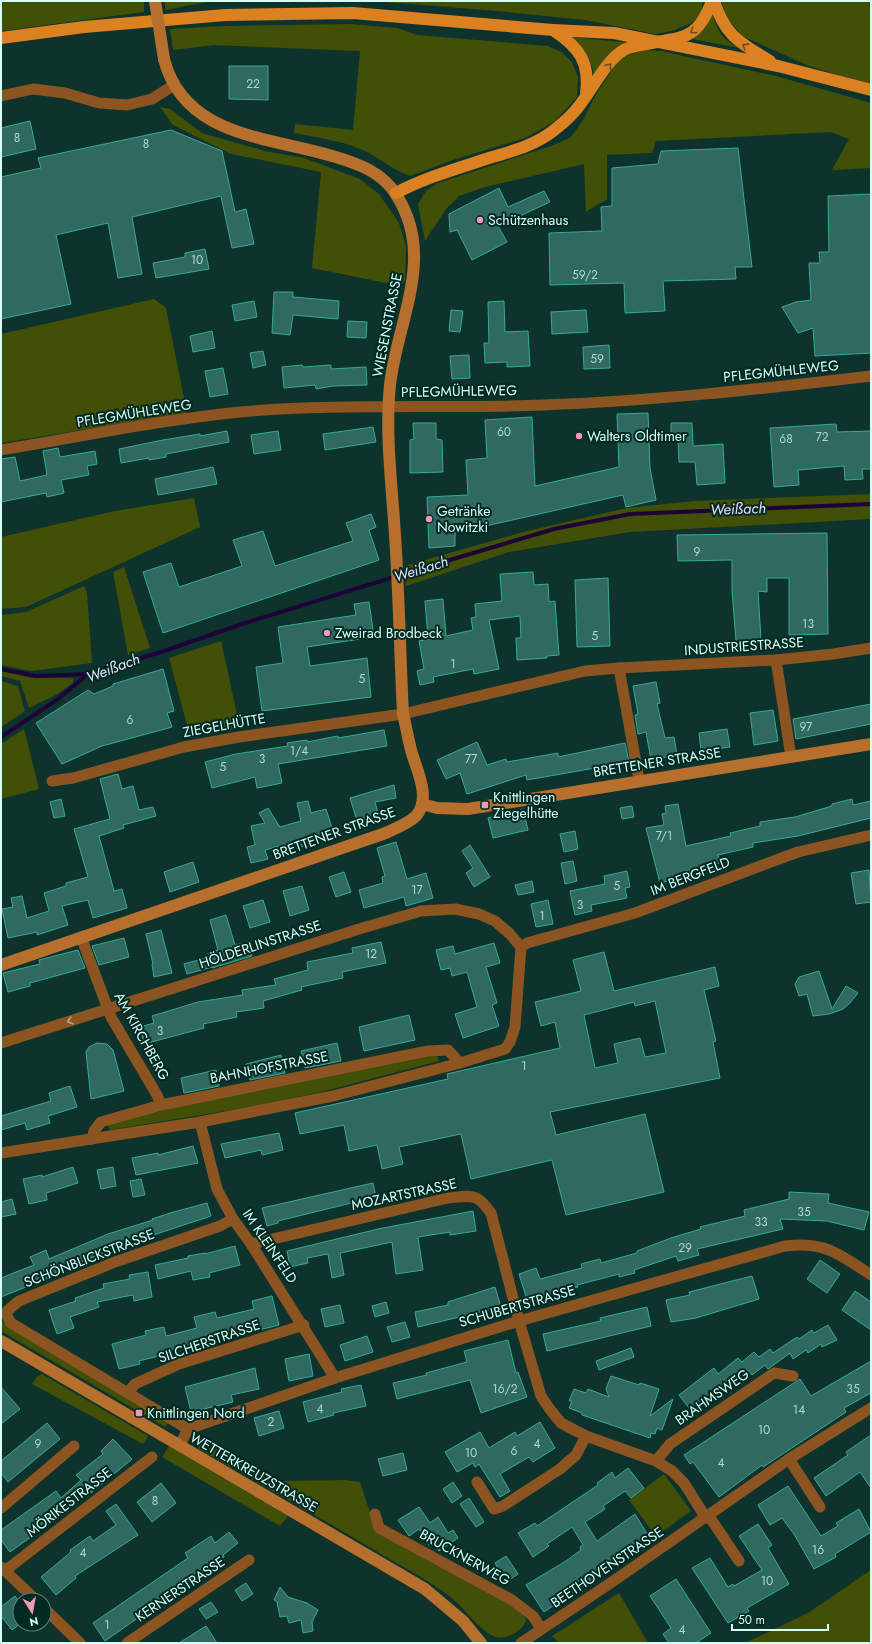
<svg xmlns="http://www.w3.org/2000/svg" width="872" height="1644" viewBox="0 0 872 1644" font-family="Jost,sans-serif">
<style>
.green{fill:#424f06}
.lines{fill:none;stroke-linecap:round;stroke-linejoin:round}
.stream{stroke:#1e0339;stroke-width:4}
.building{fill:#2f695f;stroke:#33ab99;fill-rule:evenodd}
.street{stroke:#8c5420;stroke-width:11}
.secondary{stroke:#b66f2d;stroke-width:12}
.primary{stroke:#db8122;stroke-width:12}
.secondary-bridge{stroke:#b66f2d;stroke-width:12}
.oneway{stroke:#645123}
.oneway2{stroke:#b1aa8b}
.poi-dot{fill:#f19ab4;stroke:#032923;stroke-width:1.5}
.labels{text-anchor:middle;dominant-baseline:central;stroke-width:4;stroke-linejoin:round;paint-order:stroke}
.number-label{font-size:12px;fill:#acdad0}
.poi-label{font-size:14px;fill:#d6fff6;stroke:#032923;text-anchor:start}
.street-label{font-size:14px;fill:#d6fff6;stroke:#032923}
.water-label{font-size:15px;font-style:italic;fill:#e7defa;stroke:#032923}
</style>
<rect width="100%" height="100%" fill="#0e332d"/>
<g class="green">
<path d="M1 1H144V12L1 31Z"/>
<path d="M164 1H212L166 10Z"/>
<path d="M373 1H703L701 14 691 23 672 31 655 34 585 20 497 11Z"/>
<path d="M721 1H871V86L809 66 742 36 728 19Z"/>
<path d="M713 14C716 30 724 41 739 48L692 39 705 28Z"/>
<path d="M350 24 397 28 417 35 548 46 561 52 572 62 578 78 577 97 555 121 525 138 453 160 410 176C394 170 383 161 369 153 347 141 318 138 294 133L295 124 353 130 360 51 214 45 173 50 170 29 223 26Z"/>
<path d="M570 37 633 43C616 51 602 58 594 76 591 58 585 48 570 37Z"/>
<path d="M644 50 661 51 776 76 871 103V168L832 170 849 139 831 132 656 141 652 153 607 155V200L598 204 586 212 584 164 485 187 459 196 446 209 425 241 418 204 426 191 438 183 554 145 571 137 583 120 595 96 617 62 628 55Z"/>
<path d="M160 107 170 109 202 133 265 151 304 158 360 179 379 194 399 223 406 246 405 281 396 285 312 268 321 172 231 154 173 125Z"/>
<path d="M154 299 166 308 187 413 1 443V334Z"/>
<path d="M871 494V519L630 532 509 552 406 586 404 566 527 531 627 508 695 501Z"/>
<path d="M194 498 200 527 26 607 1 609V537L115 511Z"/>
<path d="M124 567 150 648 128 655 113 572Z"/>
<path d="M84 586 87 593 92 663 31 671 1 665V615L26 612Z"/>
<path d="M221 641 240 728 190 736 169 658Z"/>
<path d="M1 671 33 678H73V683L56 695 29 708 20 681 1 676Z"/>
<path d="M1 681 18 686 25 711 1 727Z"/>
<path d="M24 729 39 789 1 799V744Z"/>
<path d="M437 1055 439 1061 321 1092 250 1107 110 1130 108 1124 158 1110Z"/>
<path d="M1 1321 168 1423 165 1427 1 1331Z"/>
<path d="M42 1374 148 1436 143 1444 32 1384 37 1377Z"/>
<path d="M198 1436 282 1481 345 1480 360 1482 376 1531 516 1608 526 1619C525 1630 507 1640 496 1637 478 1631 464 1606 448 1595 427 1579 403 1567 381 1554 320 1517 258 1483 197 1448L196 1442Z"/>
<path d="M169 1446 288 1516 280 1526 162 1457Z"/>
<path d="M664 1474 691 1511 656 1536 629 1500Z"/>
<path d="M871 1570V1643H745L808 1613Z"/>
<path d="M619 1593 648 1643H559L552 1636Z"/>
</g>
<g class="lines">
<g class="stream">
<path d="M1 669 36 676 88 674"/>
<path d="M1 737 58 699 88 674 161 652 245 623 423 568 554 529 630 514 871 504"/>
</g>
</g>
<g class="building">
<path d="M229 66H268V100L229 99Z"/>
<path d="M30 121 36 149 1 157V128Z"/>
<path d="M171 130 222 151 235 212 246 209 254 244 232 248 221 196 132 217 142 274 118 278 108 223 56 235 71 304 1 319V177L41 168 38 158Z"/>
<path d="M738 148 752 267H735L736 279 663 281 665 311 625 313 624 283 550 285 549 233 602 231 601 207 612 206V168L658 164 661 151Z"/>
<path d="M499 188 508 207 544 191 550 202 498 226 507 242 472 260 457 230 450 232 449 214Z"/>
<path d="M871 194V353L815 356 813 328 798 333 782 307 796 302 811 300 809 263H820L819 252H829L828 196Z"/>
<path d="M205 249 209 269 156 278 153 263 185 257V253Z"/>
<path d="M274 292H293V297L339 301 338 319 293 315 290 335 272 333Z"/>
<path d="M254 301 257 317 235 321 232 305Z"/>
<path d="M504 301 505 332 528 331 530 366 507 367V362L485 363 484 343H489L488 302Z"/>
<path d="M451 310 463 311 460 332 449 331Z"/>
<path d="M586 310 588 332 552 334 551 312Z"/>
<path d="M348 321 367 322 366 338 347 337Z"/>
<path d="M212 331 215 348 193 352 190 336Z"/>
<path d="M609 345 610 368 584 369 583 347Z"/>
<path d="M263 351 266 365 253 368 250 353Z"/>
<path d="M469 355 470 378 452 379 450 356Z"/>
<path d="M302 365 303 367 331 365V369L366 367 367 385 333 386 316 389 315 385 284 388 282 367Z"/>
<path d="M223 368 228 394 210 397 205 371Z"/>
<path d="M648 413 650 468 656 500 626 507 623 495 455 533V546L429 548 427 497 468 495 466 460 487 458 485 420 532 417 535 486 619 467 617 414Z"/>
<path d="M413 423H436V439L442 440 443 472 410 473V440L414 439Z"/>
<path d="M671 423H692L693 446 723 444 725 483 697 485 695 462H679L678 441H671Z"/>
<path d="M836 424 837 432 871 431V469H862L863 479 845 480 844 466 798 470 799 485 774 487 770 428Z"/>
<path d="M373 427 376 442 325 450 323 434Z"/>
<path d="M227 431 229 442 166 454V457L149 460V458L121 463 119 449 163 440 200 434V436Z"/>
<path d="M278 431 281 450 254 454 251 435Z"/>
<path d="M58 448 60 457 95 451 97 464 87 466 89 475 61 480 64 493 47 497 46 493 1 502V459L15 457 20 481 47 475 43 451Z"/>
<path d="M213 467 217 484 158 495 155 479Z"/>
<path d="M371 514 376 527 369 530 379 560 163 633 143 572 171 563 179 587 242 566 233 540 263 531 275 566 353 541 346 523Z"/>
<path d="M827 533 828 634 789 635V578H767V592L758 591 761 640 736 641 732 590V560L678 561 677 535Z"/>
<path d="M533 572 534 585 548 584 549 602 555 601 559 655 547 656V658L517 660 516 638H521L520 616 489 620 499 669 474 674 473 669 433 677 434 682 420 685 417 671 424 669 419 641 428 639 425 601 443 599 446 636 473 630 471 618 476 617 475 604 502 601 500 574Z"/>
<path d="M608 578 610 646 577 647 575 580Z"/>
<path d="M369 602 374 637 307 647 310 666 367 658 371 697 262 711 256 667 283 663 278 627 356 615 354 604Z"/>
<path d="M163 669 174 711 167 713 172 727 102 746 62 764 36 723 88 690 94 694 113 686V684Z"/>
<path d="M656 682 660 703 657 704 665 738 674 737 677 755 651 760 646 732 638 734 635 715 638 714 633 686Z"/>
<path d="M871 704V724L796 739 793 719Z"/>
<path d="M773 710 778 741 754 745 750 713Z"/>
<path d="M727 729 730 747 701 751 699 733Z"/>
<path d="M384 730 387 746 278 764 282 783 257 788 255 777 212 788 205 762 236 754 288 746 287 743 307 740V742L338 736V738Z"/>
<path d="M477 742 487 765 506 759 507 762 558 753V757L625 743 629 762 527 780 526 775 467 794 460 773 446 779 437 760Z"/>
<path d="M118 774 122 789 133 786 139 810 153 807 156 816 123 825 124 828 99 836 114 891 122 889 127 908 93 918 88 900 62 906 68 925 37 935V932L8 938 2 909 13 907 11 898 22 896 27 918 49 911 44 893 66 886V883L88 877 74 829 110 819 100 779Z"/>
<path d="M394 785 396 798 375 802 379 817 358 824 350 798Z"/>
<path d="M61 799 65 816 54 818 50 802Z"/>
<path d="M852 799 853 805 871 801V818L798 836 753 843V847L718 855 720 863 684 871 685 877 660 883 646 828 664 825 662 814 666 813 665 806 678 804 686 846 731 836 730 833 760 826V822L795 817 832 806V804Z"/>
<path d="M308 801 311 813 326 809 333 831 306 840 307 845 289 850 287 844 265 850 268 859 251 863 247 847 255 845 251 826 265 823 259 813 268 808 280 827 301 821 297 803Z"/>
<path d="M632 806 634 817 622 819 620 808Z"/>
<path d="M523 809 528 830 493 838 488 818Z"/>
<path d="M575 831 578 849 564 852 560 834Z"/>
<path d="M396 842 407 879 426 873 433 898 406 906 404 897 364 908 359 890 383 883 382 877 385 876 377 848Z"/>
<path d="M470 845 490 877 474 887 466 873 473 868 462 851Z"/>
<path d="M573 861 577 881 565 884 561 863Z"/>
<path d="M193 862 199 882 170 892 164 872Z"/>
<path d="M869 870 871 902 856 904 851 873Z"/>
<path d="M627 871 630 887 625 888 627 898 591 905 592 911 575 915 570 891 605 884 604 876Z"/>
<path d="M344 872 351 892 336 897 329 877Z"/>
<path d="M532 881 534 892 518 895 515 885Z"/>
<path d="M302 886 309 910 290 916 283 891Z"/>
<path d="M263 900 270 922 250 928 243 906Z"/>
<path d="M548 900 553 924 536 927 531 904Z"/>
<path d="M226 915 235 945 248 942 252 956 212 968V967L187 974 184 964 209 957 208 953 218 950 210 920Z"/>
<path d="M161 930 172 973 154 977 152 964H153L146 934Z"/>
<path d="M124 938 129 957 99 965 92 946Z"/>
<path d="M381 942 386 963 342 972 343 978 301 987 302 990 263 1001 264 1008 236 1012 237 1017 203 1024 204 1028 144 1044 140 1027 154 1023 152 1016 198 1002 243 995 242 990 276 985 274 979 308 970 307 962 353 953 352 948Z"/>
<path d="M494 943 500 963 486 967 497 1003 492 1005 499 1026 463 1038 455 1014 477 1007 467 972 452 976 450 968 441 970 436 950 453 946 455 954Z"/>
<path d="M78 950 85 968 30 983V986L8 992 3 973 40 964 39 960Z"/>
<path d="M604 952 614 991 715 967 719 986 704 990 716 1041 713 1042 720 1078 550 1112 556 1135 645 1114 664 1192 566 1215 552 1160 471 1179 461 1134 399 1147 403 1164 382 1169 377 1145 349 1151 344 1125 300 1134 295 1113 448 1079 447 1074 560 1048 555 1022 541 1026 535 1002 581 991 573 960ZM655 1001 666 1053 645 1057 640 1038 614 1044 618 1063 595 1068 584 1015 634 1002 635 1006Z"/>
<path d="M819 971 832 1009 846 986 858 993 850 1003 843 1009 829 1014 813 1016 807 994 799 996 795 984 799 977Z"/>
<path d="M409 1015 415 1040 364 1051 359 1027Z"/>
<path d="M97 1043 107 1044 113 1050 124 1091 91 1099 86 1052 89 1047Z"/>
<path d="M337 1043 341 1061 305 1068 301 1051Z"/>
<path d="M281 1055 285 1073 250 1080 246 1064Z"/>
<path d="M216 1070 219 1086 184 1093 181 1078Z"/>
<path d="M70 1086 77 1107 48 1116 50 1123 27 1130 25 1123 1 1130V1116L51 1101 49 1093Z"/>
<path d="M279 1133 283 1150 262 1155 261 1150 225 1158 221 1144Z"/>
<path d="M193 1146 198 1163 136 1175 132 1158 158 1153V1155Z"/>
<path d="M73 1167 78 1183 46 1193 47 1200 29 1204 23 1179 42 1175V1177Z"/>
<path d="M113 1167 116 1186 101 1189 97 1170Z"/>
<path d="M141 1179 145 1195 133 1197 130 1181Z"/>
<path d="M373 1183 376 1197 278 1221V1223L267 1226 262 1208Z"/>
<path d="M789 1192 829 1194 828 1203 869 1212 864 1230 827 1221 780 1219 783 1229 697 1249 699 1255 678 1261 676 1256 634 1270 635 1273 619 1277V1274L577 1285 578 1287 545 1296V1297L528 1303 519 1274 536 1268 540 1279 582 1268 581 1264 600 1259 601 1263 637 1253V1251L671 1238 701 1229 700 1227 745 1216 744 1210 789 1199Z"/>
<path d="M12 1199 16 1214 1 1217V1202Z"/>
<path d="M207 1203 211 1216 120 1246 55 1273 56 1275 1 1297V1278L34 1265 30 1257 46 1250 49 1259 108 1234 153 1220 152 1219 170 1213Z"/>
<path d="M473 1211 476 1231 450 1235V1232L418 1237 423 1270 396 1274 392 1242 340 1253 344 1275 332 1278 328 1254 307 1258 308 1263 290 1267 287 1251 378 1229Z"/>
<path d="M235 1246 240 1265 209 1273 210 1277 193 1280 191 1271 158 1279 155 1265 188 1258V1256L205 1253V1254Z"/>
<path d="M820 1260 840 1274 827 1293 807 1279Z"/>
<path d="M148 1272 152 1297 134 1301 133 1295 97 1302 99 1307 70 1317 74 1328 57 1334 49 1310 76 1301 75 1298 104 1288 103 1284 130 1279 129 1275Z"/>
<path d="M752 1276 759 1299 696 1318 671 1322 666 1300 690 1295 689 1292Z"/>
<path d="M495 1287 501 1307 418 1327 415 1312 448 1305V1302Z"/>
<path d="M855 1291 871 1302V1330L842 1310Z"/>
<path d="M272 1296 279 1325 259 1330 258 1327 170 1350 171 1353 139 1361 140 1364 119 1369 112 1344 146 1335 145 1331 164 1327 166 1336 197 1328 194 1317 215 1312 217 1318 254 1309 252 1301Z"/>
<path d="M386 1302 389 1313 375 1317 372 1306Z"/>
<path d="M340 1305 344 1323 325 1327 321 1309Z"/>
<path d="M647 1307 651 1326 547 1351 543 1334 601 1321 600 1318Z"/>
<path d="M405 1322 410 1337 392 1342 387 1327Z"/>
<path d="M828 1325 837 1340 822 1347 821 1344 808 1353 806 1350 793 1359 790 1353 771 1367 768 1369 765 1365 752 1375 748 1370 693 1413 679 1395 714 1368 718 1374 738 1358 742 1362 754 1352 759 1357 770 1349 773 1353 797 1337 799 1339 812 1330 814 1333Z"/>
<path d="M367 1336 373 1352 345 1361 340 1345Z"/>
<path d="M508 1340 516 1373 518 1372 527 1397 481 1413 470 1380 397 1399 393 1383 427 1375 426 1373 467 1362 464 1351Z"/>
<path d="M631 1348 634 1357 599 1370 596 1361Z"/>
<path d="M309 1354 313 1376 289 1381 285 1359Z"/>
<path d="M871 1361V1393L844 1408 846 1412 763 1467 762 1465 719 1497 693 1462 690 1464 684 1455 800 1379 811 1396Z"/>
<path d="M255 1368 259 1389 231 1395 233 1402 191 1412 185 1387Z"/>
<path d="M611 1376 639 1385 640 1383 659 1389 650 1416 673 1399 662 1430 657 1428 655 1434 651 1433 650 1438 582 1415V1413L569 1408 572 1401H569L574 1389 586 1393 588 1389 609 1397 606 1389Z"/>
<path d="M361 1385 366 1406 333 1413 334 1415 308 1422 303 1402 342 1392 341 1389Z"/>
<path d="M1 1387 20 1409 1 1424Z"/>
<path d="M279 1411 284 1428 259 1436 254 1418Z"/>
<path d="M540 1422 555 1448 533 1462 529 1457 500 1474 510 1491 500 1497 479 1464 475 1467 473 1463 457 1472 445 1452 480 1432 489 1448 515 1432 517 1436Z"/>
<path d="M47 1423 60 1439 8 1482 1 1473V1461Z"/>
<path d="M871 1435V1488L860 1472 826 1496 814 1478 848 1455 846 1452Z"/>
<path d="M113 1439 132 1459 91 1493 89 1490 68 1508 70 1509 10 1552 1 1540V1530L56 1491 61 1498 81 1480 76 1475 103 1454 101 1451Z"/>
<path d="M403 1453 407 1470 383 1476 378 1459Z"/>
<path d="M628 1468 644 1488 631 1498 625 1491 603 1506 605 1509 585 1522 597 1541 635 1514 649 1537 632 1548 634 1551 620 1561 617 1556 594 1572 597 1576 544 1612 526 1585 566 1561 581 1550 580 1547 583 1545 572 1527 547 1544 549 1546 533 1557 518 1533 535 1523 537 1526 598 1485 597 1483 612 1472 615 1478Z"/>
<path d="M453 1482 462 1496 452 1503 443 1489Z"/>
<path d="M161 1483 176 1503 152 1522 137 1502Z"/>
<path d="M788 1486 821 1536 838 1526 836 1523 859 1509 871 1532 835 1554 836 1557 814 1569 794 1534 782 1518 770 1525 758 1505Z"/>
<path d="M469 1498 484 1522 476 1527 460 1504Z"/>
<path d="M116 1504 138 1535 75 1576 76 1578 56 1595 41 1577 71 1552 70 1550 90 1536 93 1541 116 1525 106 1511Z"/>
<path d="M419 1507 430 1523 438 1517 448 1533 453 1530 458 1538 439 1551 433 1542 429 1545 419 1529 409 1536 398 1520Z"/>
<path d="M758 1524 772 1545 768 1548 789 1584 747 1608 749 1611 728 1623 692 1568 710 1558 728 1587 733 1584 734 1586 762 1570 739 1536Z"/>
<path d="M229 1532 238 1543 223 1555 224 1557 188 1581 190 1585 168 1600 166 1598 105 1641 93 1623 188 1558 185 1553 211 1536 215 1543Z"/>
<path d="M506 1556 518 1574 506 1582 495 1563Z"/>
<path d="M676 1579 711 1633 696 1643H669L663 1634 671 1628 650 1596Z"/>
<path d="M246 1583 253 1594 242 1601 235 1590Z"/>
<path d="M280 1587 288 1597 307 1603 318 1610 312 1622 313 1631 303 1633 301 1620 289 1623 287 1616 280 1617 277 1602 274 1600Z"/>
<path d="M15 1596 20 1603V1624L12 1630 1 1616V1607Z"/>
<path d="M211 1602 218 1612 206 1619 199 1609Z"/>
<path d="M206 1626 217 1643H179Z"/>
</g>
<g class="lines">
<g class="street">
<path d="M1 96 33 89 65 93 99 103 127 105 152 99 174 85"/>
<path d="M1 450C80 437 160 420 240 412 340 403 442 409 543 405 652 401 762 389 871 376"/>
<path d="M776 660 791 757"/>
<path d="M619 668 639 780"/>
<path d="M52 781 73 778 184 747 239 737 403 714 585 671 619 668 776 660 833 654 871 648"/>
<path d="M81 937 111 1017 157 1095 161 1105"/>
<path d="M521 947 527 943 635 913 798 852 871 835"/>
<path d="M1 1043 359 929 421 911 455 909 479 914 495 921 510 934 521 947"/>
<path d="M200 1122 217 1189 233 1219 251 1244 335 1378"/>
<path d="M92 1139 94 1131 101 1122 161 1105 428 1051 448 1050 460 1063"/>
<path d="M1 1153 200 1122 333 1096 460 1063 505 1049 510 1042 515 1027 521 947"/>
<path d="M251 1244 448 1198C472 1196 476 1192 491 1213L519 1321 541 1396 549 1408 561 1423 586 1436 656 1461 672 1471 684 1483 706 1518"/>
<path d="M128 1393 135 1384 179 1364 304 1325"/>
<path d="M188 1429 11 1323 7 1316V1311L19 1301 115 1262 220 1226 233 1219"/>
<path d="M180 1445 188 1429 335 1378 519 1321 785 1246C825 1241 839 1254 871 1275"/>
<path d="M789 1459 820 1507"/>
<path d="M656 1461 670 1444 774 1373 793 1376"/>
<path d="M477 1482 494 1509 503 1506 560 1469 576 1455 586 1436"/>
<path d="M1 1508 74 1446"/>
<path d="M375 1514 379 1528 512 1600 533 1616 541 1629"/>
<path d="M709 1516 739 1561"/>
<path d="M1 1567 36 1600"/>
<path d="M6 1570 152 1457"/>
<path d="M44 1608 80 1643"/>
<path d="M127 1643 249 1560"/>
<path d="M521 1643 615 1580 789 1459 871 1408"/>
</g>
<g class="secondary">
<path d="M422 804 437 808 468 809 871 744"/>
<path d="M1 965 383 834C394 829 408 824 416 816 432 798 416 769 411 750 408 738 406 726 403 714 400 654 399 595 395 535 392 486 385 434 390 385 397 321 436 258 397 196 388 181 372 170 356 164 290 136 186 146 164 59"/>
<path d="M1 1341 425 1589 463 1621 481 1643"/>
</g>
<g class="primary">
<path d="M714 1C726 37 739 42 770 61"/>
<path d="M553 30C580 48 590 62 586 95"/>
<path d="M1 38 84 27 225 15 353 13 553 30 614 33 778 66 871 90"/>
<path d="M396 193C424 178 456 169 486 159 509 152 534 146 553 131 562 124 572 116 579 106 592 90 606 60 624 50 629 47 636 46 642 45 680 36 696 44 712 1"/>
</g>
<path class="secondary-bridge" d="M155 1 164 59"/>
</g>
<defs><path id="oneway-chevron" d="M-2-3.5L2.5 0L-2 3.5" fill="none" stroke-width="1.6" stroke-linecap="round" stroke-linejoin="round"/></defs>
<g class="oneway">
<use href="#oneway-chevron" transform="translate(693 31) rotate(145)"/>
<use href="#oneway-chevron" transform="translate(745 46) rotate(-148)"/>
<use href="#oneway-chevron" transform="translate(609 66) rotate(-50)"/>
</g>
<use class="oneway2" href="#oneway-chevron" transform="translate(70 1021) rotate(163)"/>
<g class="poi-dot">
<circle cx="480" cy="220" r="4"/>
<circle cx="579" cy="436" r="4"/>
<circle cx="429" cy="519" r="4"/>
<circle cx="327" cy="633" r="4"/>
<rect x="481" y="801" width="8" height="8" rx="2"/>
<rect x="135" y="1409" width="8" height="8" rx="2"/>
</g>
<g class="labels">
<g class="number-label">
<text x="253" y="84">22</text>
<text x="17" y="138">8</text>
<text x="146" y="144">8</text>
<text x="197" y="260">10</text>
<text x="585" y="275">59/2</text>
<text x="597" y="359">59</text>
<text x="504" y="432">60</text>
<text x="822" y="437">72</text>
<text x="786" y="439">68</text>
<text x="697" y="552">9</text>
<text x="808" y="624">13</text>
<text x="595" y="636">5</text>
<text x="453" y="664">1</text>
<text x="362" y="679">5</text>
<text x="130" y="720">6</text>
<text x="806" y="727">97</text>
<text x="299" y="751">1/4</text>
<text x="262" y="759">3</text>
<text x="471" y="759">77</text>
<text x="223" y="767">5</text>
<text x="664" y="836">7/1</text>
<text x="617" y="886">5</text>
<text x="417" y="890">17</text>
<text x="580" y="905">3</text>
<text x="542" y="916">1</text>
<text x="371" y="954">12</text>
<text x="160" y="1031">3</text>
<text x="524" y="1066">1</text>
<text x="804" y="1212">35</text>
<text x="761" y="1222">33</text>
<text x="685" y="1248">29</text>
<text x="505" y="1389">16/2</text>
<text x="853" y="1389">35</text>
<text x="320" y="1409">4</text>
<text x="799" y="1410">14</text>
<text x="271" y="1422">2</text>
<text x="764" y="1430">10</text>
<text x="38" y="1444">9</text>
<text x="537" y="1444">4</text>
<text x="514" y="1451">6</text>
<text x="471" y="1453">10</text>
<text x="721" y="1463">4</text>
<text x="155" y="1501">8</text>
<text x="818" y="1550">16</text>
<text x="83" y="1553">4</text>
<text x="767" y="1581">10</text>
<text x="107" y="1625">1</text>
<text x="682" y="1630">4</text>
</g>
<g class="poi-label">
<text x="488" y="220">Schützenhaus</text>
<text x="587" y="436">Walters Oldtimer</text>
<text x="437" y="511">Getränke<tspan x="437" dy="16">Nowitzki</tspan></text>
<text x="335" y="633">Zweirad Brodbeck</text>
<text x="493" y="797">Knittlingen<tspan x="493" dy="16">Ziegelhütte</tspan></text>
<text x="147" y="1413">Knittlingen Nord</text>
</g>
<g class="street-label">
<text transform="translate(387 325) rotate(-79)">WIESENSTRASSE</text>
<text transform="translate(781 371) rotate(-6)">PFLEGMÜHLEWEG</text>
<text transform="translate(459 391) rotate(-1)">PFLEGMÜHLEWEG</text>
<text transform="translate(134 413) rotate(-9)">PFLEGMÜHLEWEG</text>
<text transform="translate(744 646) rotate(-4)">INDUSTRIESTRASSE</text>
<text transform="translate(224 725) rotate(-10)">ZIEGELHÜTTE</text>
<text transform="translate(657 762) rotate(-9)">BRETTENER STRASSE</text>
<text transform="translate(334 833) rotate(-20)">BRETTENER STRASSE</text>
<text transform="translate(690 876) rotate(-21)">IM BERGFELD</text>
<text transform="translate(260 944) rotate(-18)">HÖLDERLINSTRASSE</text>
<text transform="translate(142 1036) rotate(61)">AM KIRCHBERG</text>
<text transform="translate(269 1067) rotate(-11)">BAHNHOFSTRASSE</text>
<text transform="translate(404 1194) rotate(-12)">MOZARTSTRASSE</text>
<text transform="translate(270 1246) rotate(56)">IM KLEINFELD</text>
<text transform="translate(89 1258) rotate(-21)">SCHÖNBLICKSTRASSE</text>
<text transform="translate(517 1306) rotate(-16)">SCHUBERTSTRASSE</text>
<text transform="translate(209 1341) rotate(-19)">SILCHERSTRASSE</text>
<text transform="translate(712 1397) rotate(-35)">BRAHMSWEG</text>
<text transform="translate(254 1472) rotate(30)">WETTERKREUZSTRASSE</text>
<text transform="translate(69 1502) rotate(-38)">MÖRIKESTRASSE</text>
<text transform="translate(465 1557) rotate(29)">BRUCKNERWEG</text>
<text transform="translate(607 1567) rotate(-34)">BEETHOVENSTRASSE</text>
<text transform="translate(180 1589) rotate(-34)">KERNERSTRASSE</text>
</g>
<g class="water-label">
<text transform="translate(738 509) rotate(-2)">Weißach</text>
<text transform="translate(421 569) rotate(-17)">Weißach</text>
<text transform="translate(113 668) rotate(-21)">Weißach</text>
</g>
</g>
<rect width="872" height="1644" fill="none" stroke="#d6fff6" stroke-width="4"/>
<g transform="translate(32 1612) rotate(169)"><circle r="19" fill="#032923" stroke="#577f77"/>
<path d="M0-3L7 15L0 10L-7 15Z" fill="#f19ab4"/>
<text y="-6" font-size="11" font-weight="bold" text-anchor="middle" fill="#d6fff6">N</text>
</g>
<path d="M732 1624v6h96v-6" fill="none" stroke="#d6fff6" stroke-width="2"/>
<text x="738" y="1624" font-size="12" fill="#d6fff6" stroke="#032923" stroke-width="3" paint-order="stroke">50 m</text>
</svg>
